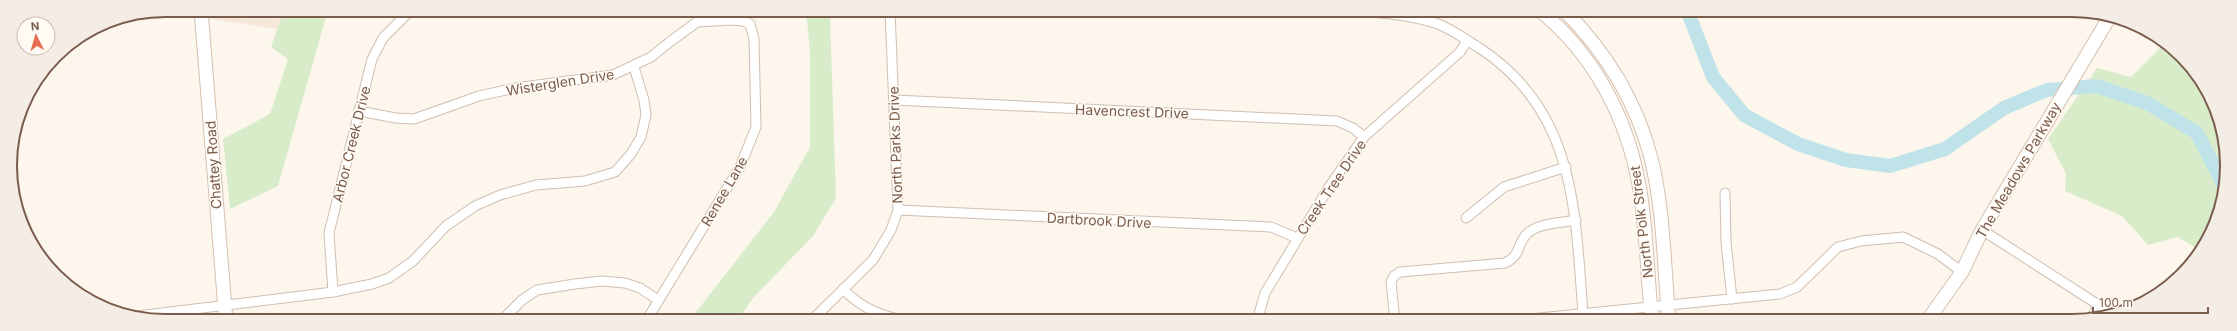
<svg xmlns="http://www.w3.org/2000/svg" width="2237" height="331" viewBox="0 0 2237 331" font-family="Inter,sans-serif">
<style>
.residential{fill:#f5e8da}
.green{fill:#d8ecc9}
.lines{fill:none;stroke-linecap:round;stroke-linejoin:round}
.river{stroke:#bfe3e8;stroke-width:14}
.street-casing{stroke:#d1beb0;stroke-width:11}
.secondary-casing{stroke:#d6c0b0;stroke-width:15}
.street{stroke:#fff;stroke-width:9}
.secondary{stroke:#fff;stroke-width:13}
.labels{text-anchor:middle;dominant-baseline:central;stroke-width:3;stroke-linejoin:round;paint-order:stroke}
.street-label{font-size:14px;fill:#7a5c4d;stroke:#fffaf3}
.rim{fill:none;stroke:#7a5c4d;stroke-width:2}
</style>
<rect width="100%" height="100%" fill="#fdf6ec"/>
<path class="residential" d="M210 10H284L277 29 211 19Z"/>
<g class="green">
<path d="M284 10H328L278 186 230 209 223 139 270 114 288 59 271 47Z"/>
<path d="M806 10H828L830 17 836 198 813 236 754 297 737 321H689L774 212 810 147V53Z"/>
<path d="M2164 44 2189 63 2219 116 2227 176 2215 225 2199 250 2178 237 2148 245 2122 216 2065 191 2066 174 2048 139 2097 68 2131 77Z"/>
</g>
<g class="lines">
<path class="river" d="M1687 10 1713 77 1744 115 1798 144 1846 160 1890 166 1945 149 2004 108 2047 90 2096 86 2147 103 2197 133 2224 186"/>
<g class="street-casing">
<g id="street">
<path d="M1336 10C1370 12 1406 13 1438 24 1452 29 1466 40 1478 47 1576 110 1575 210 1583 314"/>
<path d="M894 100 1337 121 1353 128 1364 137"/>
<path d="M359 111 396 118 414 119 479 96 515 88 613 75 651 57 671 41 697 22 731 20 743 21 750 24 754 39 756 127 740 167 646 321"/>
<path d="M1725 193 1726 242 1732 299"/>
<path d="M898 210 1271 227 1297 238"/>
<path d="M1466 218 1504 187 1566 167"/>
<path d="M1982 230 2111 313"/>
<path d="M843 289C862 309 883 317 910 321"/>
<path d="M333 292 329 233 372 59 383 38 411 10"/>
<path d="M137 316 333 292 372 284 389 278 413 261 446 226 475 206 500 195 536 185 585 181 615 172 631 154 641 137 646 115 644 100 634 67"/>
<path d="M2091 318 2099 305"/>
<path d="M501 321 522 300 537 290 575 284 602 281 625 283 640 288 658 300"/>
<path d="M811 321 873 260 891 230 898 210 890 10"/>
<path d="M1257 321 1265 293 1329 187 1364 137 1460 52 1467 41"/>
<path d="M1395 321 1391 282 1394 276 1400 272 1505 263C1521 255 1516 248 1525 236 1535 223 1560 223 1576 220"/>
<path d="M1509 321 1780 294 1797 287 1838 247 1861 241 1903 237 1938 254 1962 272"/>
</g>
</g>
<g class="secondary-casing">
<g id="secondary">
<path d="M201 10 226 321"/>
<path d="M1539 10C1593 53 1627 117 1639 185 1647 229 1647 276 1652 321"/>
<path d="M1564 10C1606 52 1636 100 1651 158 1664 210 1664 267 1669 321"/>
<path d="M1927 321 1962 272 1982 230 2109 18"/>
</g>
</g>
<use href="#street" class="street"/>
<use href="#secondary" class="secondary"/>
</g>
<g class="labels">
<g class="street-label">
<text transform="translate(560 82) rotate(-9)">Wisterglen Drive</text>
<text transform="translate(1132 111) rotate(2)">Havencrest Drive</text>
<text transform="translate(351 144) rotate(-76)">Arbor Creek Drive</text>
<text transform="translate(895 145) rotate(-92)">North Parks Drive</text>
<text transform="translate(213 165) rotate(-94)">Chattey Road</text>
<text transform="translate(2018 170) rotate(-60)">The Meadows Parkway</text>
<text transform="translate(1331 187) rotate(-56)">Creek Tree Drive</text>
<text transform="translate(724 191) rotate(-60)">Renee Lane</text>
<text transform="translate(1099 220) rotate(3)">Dartbrook Drive</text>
<text transform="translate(1641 222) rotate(-97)">North Polk Street</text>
</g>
</g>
<path d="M0 0H2237V331H0ZM165 17H2072A148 148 0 0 1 2220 165V166A148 148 0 0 1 2072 314H165A148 148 0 0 1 17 166V165A148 148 0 0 1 165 17Z" fill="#f4ede6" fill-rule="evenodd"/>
<path class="rim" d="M165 17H2072A148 148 0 0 1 2220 165V166A148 148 0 0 1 2072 314H165A148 148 0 0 1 17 166V165A148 148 0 0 1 165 17Z"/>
<g transform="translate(36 36) rotate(355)"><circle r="19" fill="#fffaf3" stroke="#cabbb1"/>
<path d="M0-3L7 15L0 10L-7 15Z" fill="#e76f51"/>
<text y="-6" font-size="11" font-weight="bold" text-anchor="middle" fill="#7a5c4d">N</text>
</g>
<path d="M2093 307v6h115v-6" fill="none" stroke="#7a5c4d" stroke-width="2"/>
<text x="2099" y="307" font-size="12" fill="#7a5c4d" stroke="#fffaf3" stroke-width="3" paint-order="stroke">100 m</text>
</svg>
